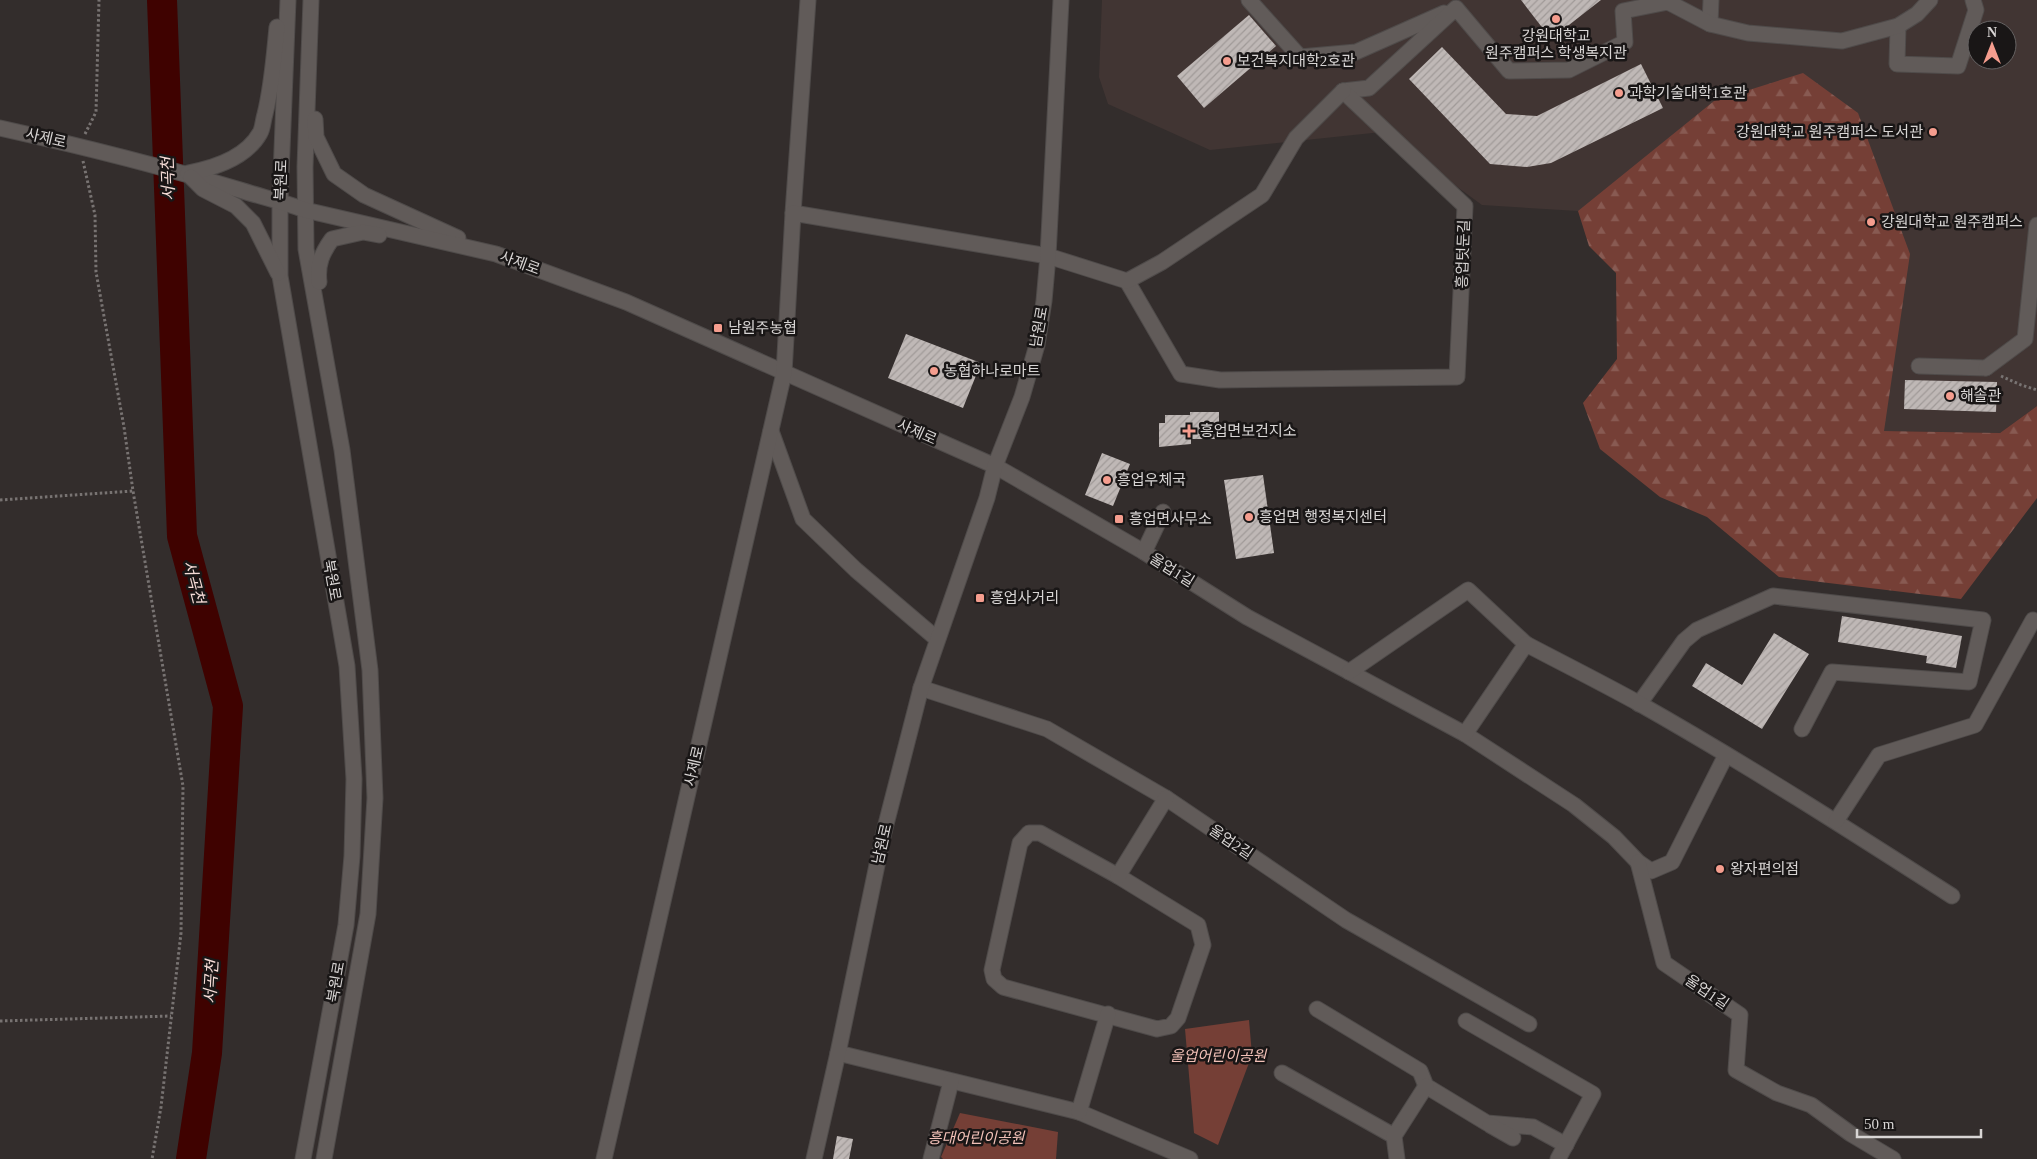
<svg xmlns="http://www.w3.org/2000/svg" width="2037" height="1159" viewBox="0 0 2037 1159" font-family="'Times New Roman','Noto Sans KR',serif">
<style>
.built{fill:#413533;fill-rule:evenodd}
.green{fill:#753f36}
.forest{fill:url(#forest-firs)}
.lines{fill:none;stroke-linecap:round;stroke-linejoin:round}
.river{stroke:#3f0200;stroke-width:30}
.building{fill:url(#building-hatch)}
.minor-casing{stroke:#4f4b4a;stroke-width:17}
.path{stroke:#787372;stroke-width:3;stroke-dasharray:2.5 2.5;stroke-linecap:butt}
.minor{stroke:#615b59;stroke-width:15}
.poi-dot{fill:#f59d8e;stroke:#191616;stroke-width:2}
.labels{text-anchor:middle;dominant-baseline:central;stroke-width:5;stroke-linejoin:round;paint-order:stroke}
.poi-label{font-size:15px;fill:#d8d5d4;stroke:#191616;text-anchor:start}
.street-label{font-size:15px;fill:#d8d5d4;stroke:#191616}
.park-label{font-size:15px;font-style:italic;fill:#f1c0b7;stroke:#191616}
.water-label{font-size:16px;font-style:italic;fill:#f6dcd7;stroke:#191616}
</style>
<defs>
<pattern id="forest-firs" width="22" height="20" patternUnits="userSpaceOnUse" patternTransform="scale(1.25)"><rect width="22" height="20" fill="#753f36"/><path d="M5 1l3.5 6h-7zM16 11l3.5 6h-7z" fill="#885a52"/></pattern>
<pattern id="building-hatch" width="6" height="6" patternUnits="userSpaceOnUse" patternTransform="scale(1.25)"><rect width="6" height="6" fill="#bfb8b6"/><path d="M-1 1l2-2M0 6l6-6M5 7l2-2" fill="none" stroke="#a09a98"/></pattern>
</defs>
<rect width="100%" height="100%" fill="#332d2c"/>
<path class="built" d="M1102 0H2037V406L2000 433 1884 431 1578 211 1482 205 1382 132 1210 150 1108 104 1099 77ZM1977 30H2007V60H1977Z"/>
<g class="green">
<path d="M1249 1020 1252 1055 1218 1145 1194 1133 1185 1029Z"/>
<path d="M960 1113 1058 1132 1056 1159H943L941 1157Z"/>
</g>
<path class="forest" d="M1803 73 1858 113 1910 254 1884 431 2000 433 2037 406V498L1961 599 1779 577 1707 517 1660 497 1600 449 1583 403 1617 359 1616 273 1589 246 1578 211 1714 101Z"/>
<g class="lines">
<path class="river" d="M162 0 182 536 228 706 207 1053 191 1159"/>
</g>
<g class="building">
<path d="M1521 0H1601L1551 39Z"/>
<path d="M1249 15 1276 46 1204 108 1177 76Z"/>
<path d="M1442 47 1506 114 1537 116 1641 64 1663 108 1551 163 1527 167 1490 164 1409 79Z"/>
<path d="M906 334 981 363 963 408 888 378Z"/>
<path d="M1905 380 1997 382 1996 412 1904 409Z"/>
<path d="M1190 412H1219V439H1191V444L1159 447V423H1165V415H1190Z"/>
<path d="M1102 453 1130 464 1113 506 1085 495Z"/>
<path d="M1263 475 1274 553 1236 559 1224 480Z"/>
<path d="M1842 616 1962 636 1956 668 1926 663 1927 656 1838 642Z"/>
<path d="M1774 633 1809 654 1762 729 1692 686 1706 663 1742 685Z"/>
<path d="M837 1136 853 1139 849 1159H833Z"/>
</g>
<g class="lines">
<g class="minor-casing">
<g id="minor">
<path d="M288 0 280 200V276L347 666 354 779 352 856 346 925 303 1159"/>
<path d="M311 0 305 167 306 249 342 450 370 670 375 798 368 914 324 1159"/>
<path d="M1249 0 1300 57 1356 52 1444 13"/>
<path d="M1710 24 1711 0"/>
<path d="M1898 26 1897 64 1958 66 1976 10 1973 0"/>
<path d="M1343 91 1369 88 1456 8 1509 71 1569 70 1625 42 1623 11 1668 2 1710 24 1748 33 1842 41 1898 26 1917 14 1930 0"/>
<path d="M315 119 316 137 334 174 364 195 458 238"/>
<path d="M0 128C81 146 161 166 240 190 262 197 284 202 305 210L496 254 626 302 995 466 1144 552 1247 617 1465 734 1574 805 1614 837 1638 862 1651 871 1672 862 1726 755"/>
<path d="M188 173C215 168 246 158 260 133 263 128 263 120 265 114 272 86 274 57 277 27"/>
<path d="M191 177 203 189 236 206 253 223 278 273"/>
<path d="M793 213 808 0"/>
<path d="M1127 281 1181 374 1220 380 1457 377 1465 206 1343 91"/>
<path d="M319 282C317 264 322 253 332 239L363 232 379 235"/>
<path d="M1919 366 1986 368H1984"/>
<path d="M1986 368 2025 339 2037 225"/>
<path d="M771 431 803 519 856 570 937 639"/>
<path d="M1144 552 1163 512"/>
<path d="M1349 672 1468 590 1526 644"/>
<path d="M921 688 1047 729 1166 798 1346 920 1529 1024"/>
<path d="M1639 704 1684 641 1697 630 1773 596 1983 620 1969 682 1832 672 1802 729"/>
<path d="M1465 734 1526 644C1564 664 1602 683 1640 704 1746 764 1849 830 1952 896"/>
<path d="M1836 821 1879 755 1975 725 2033 620"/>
<path d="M1029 833H1040L1118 876 1198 925 1203 945 1178 1018 1171 1026 1157 1029 1003 987 994 979 992 970 1020 843Z"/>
<path d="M1638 862 1664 963 1740 1015 1736 1070 1777 1093 1811 1105 1851 1134 1893 1159"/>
<path d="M1118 876 1166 798"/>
<path d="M1317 1009 1420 1071 1426 1086 1487 1123 1533 1127 1566 1145"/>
<path d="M1466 1021 1593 1094 1558 1159"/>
<path d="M838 1053 1079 1112 1190 1159"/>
<path d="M1282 1073 1394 1136"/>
<path d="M1079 1112 1108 1014"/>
<path d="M1490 1125 1513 1138"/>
<path d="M604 1159 784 373 793 213 1048 256 1127 281 1162 262 1262 195 1296 138 1343 91"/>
<path d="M814 1159 838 1053 883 836 921 688 987 498 995 466 1022 397 1037 345 1044 301 1048 256 1061 0"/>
<path d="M931 1159 951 1082"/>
<path d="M1397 1159 1394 1136 1426 1086"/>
</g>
</g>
<g class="path">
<path d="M85 134 96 112 99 0"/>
<path d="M83 161 95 215 96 272 124 427 133 491 183 786 181 933 161 1107 152 1159"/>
<path d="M2001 376 2021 385 2037 390"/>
<path d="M0 500 133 491"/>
<path d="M0 1021 171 1016"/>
</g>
<use href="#minor" class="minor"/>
</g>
<g class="poi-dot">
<circle cx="1556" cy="19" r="5"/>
<circle cx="1227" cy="61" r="5"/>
<circle cx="1619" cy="93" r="5"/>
<circle cx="1933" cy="132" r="5"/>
<circle cx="1871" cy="222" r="5"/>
<rect x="713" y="323" width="10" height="10" rx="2.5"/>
<circle cx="934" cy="371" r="5"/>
<circle cx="1950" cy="396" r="5"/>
<path d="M1186.5 423.5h5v5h5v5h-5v5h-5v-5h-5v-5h5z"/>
<circle cx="1107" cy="480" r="5"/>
<circle cx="1249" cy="517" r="5"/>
<rect x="1114" y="514" width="10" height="10" rx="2.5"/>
<rect x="975" y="593" width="10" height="10" rx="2.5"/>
<circle cx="1720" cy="869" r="5"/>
</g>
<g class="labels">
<g class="poi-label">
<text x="1556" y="36" text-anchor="middle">강원대학교<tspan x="1556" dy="17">원주캠퍼스 학생복지관</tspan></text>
<text x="1237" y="61">보건복지대학2호관</text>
<text x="1629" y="93">과학기술대학1호관</text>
<text x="1923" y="132" text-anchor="end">강원대학교 원주캠퍼스 도서관</text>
<text x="1881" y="222">강원대학교 원주캠퍼스</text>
<text x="728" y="328">남원주농협</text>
<text x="944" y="371">농협하나로마트</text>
<text x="1960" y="396">해솔관</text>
<text x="1200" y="431">흥업면보건지소</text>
<text x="1117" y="480">흥업우체국</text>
<text x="1259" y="517">흥업면 행정복지센터</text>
<text x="1129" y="519">흥업면사무소</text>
<text x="990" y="598">흥업사거리</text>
<text x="1730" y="869">왕자편의점</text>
</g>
<g class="street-label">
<text transform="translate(46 138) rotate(13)">사제로</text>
<text transform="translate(281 180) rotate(-88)">북원로</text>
<text transform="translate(1463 254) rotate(-88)">흥업텃둔길</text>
<text transform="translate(520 263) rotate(20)">사제로</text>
<text transform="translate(1039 327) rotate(-80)">남원로</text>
<text transform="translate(917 432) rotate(24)">사제로</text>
<text transform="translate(1172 570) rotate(32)">울업1길</text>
<text transform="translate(332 580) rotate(80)">북원로</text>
<text transform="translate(694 766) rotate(-77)">사제로</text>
<text transform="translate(1231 842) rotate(34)">울업2길</text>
<text transform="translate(882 844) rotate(-77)">남원로</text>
<text transform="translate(336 982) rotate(-80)">북원로</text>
<text transform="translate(1707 992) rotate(34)">울업1길</text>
</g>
<g class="park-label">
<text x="1218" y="1056">울업어린이공원</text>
<text x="976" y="1138">흥대어린이공원</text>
</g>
<g class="water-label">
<text transform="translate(168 179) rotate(-92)">서곡천</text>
<text transform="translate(194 582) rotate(75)">서곡천</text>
<text transform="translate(211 982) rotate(-87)">서곡천</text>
</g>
</g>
<g transform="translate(1992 45)"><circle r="24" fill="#191616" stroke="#656262"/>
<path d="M0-4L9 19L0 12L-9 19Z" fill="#f59d8e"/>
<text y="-8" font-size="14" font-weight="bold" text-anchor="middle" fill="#d8d5d4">N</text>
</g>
<path d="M1857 1129v8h124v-8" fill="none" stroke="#d8d5d4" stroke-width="2.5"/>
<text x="1864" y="1129" font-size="15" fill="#d8d5d4" stroke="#191616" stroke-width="4" paint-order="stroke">50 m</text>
</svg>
